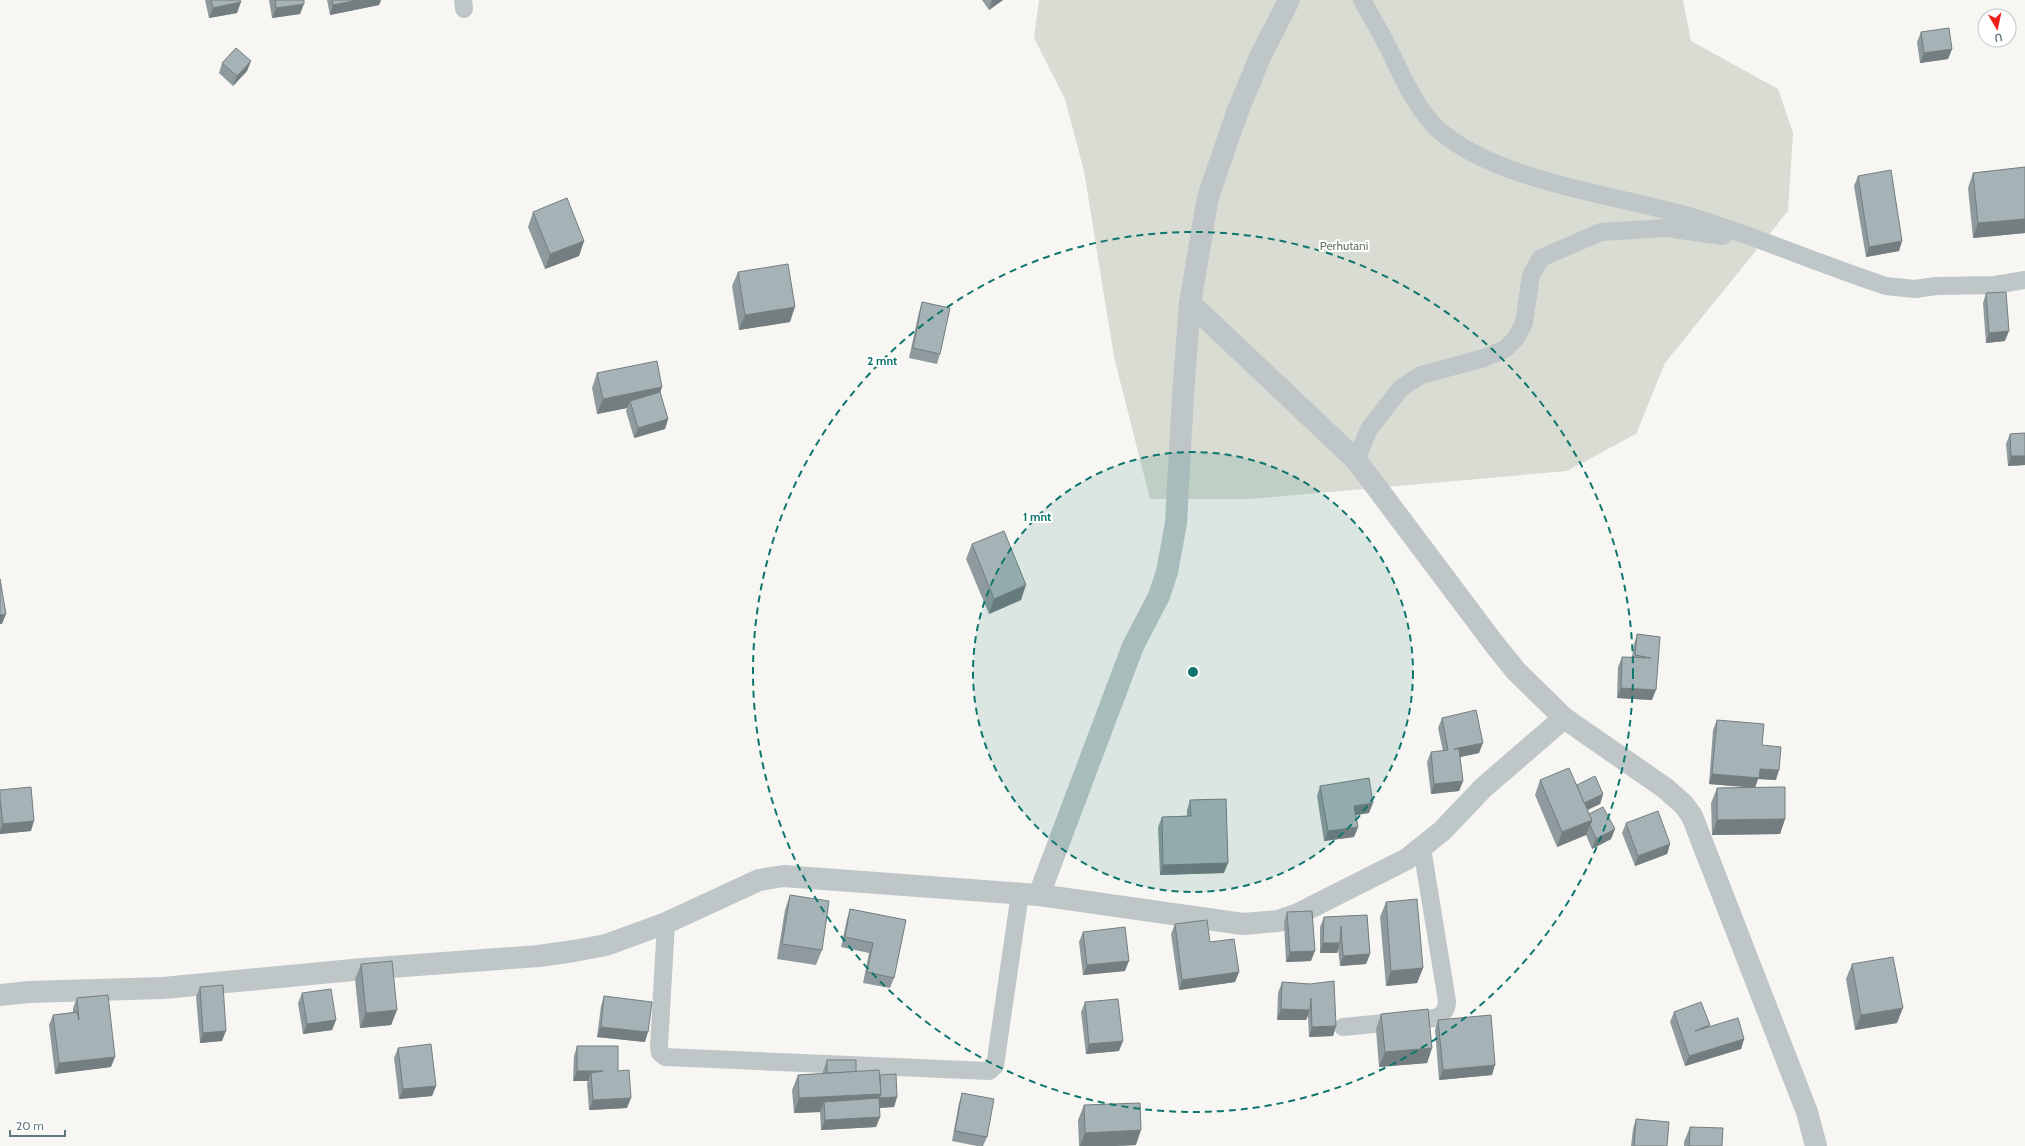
<svg xmlns="http://www.w3.org/2000/svg" width="2025" height="1146" viewBox="0 0 2025 1146" font-family="Cabin,sans-serif">
<style>
.green{fill:#d8dcd2}
.lines{fill:none;stroke-linecap:round;stroke-linejoin:round}
.minor{stroke:#bfc6c8;stroke-width:18}
.tertiary{stroke:#bfc6c8;stroke-width:22}
.wall{fill:#8e9a9d}
.shaded-wall{fill:#747d7f}
.building{fill:#a5b3b6;stroke:#747d7f}
.ring{fill:none;stroke:#0f766e;stroke-width:2;stroke-dasharray:7 5}
.labels{text-anchor:middle;dominant-baseline:central;stroke-width:4;stroke-linejoin:round;paint-order:stroke}
.park-label{font-size:12px;fill:#68785f;stroke:#fff}
.centre{fill:#0f766e;stroke:#fff;stroke-width:2}
.ring-label{font-size:12px;text-anchor:middle;font-weight:bold;fill:#0f766e;stroke:#fff;stroke-width:4;stroke-linejoin:round;paint-order:stroke}
</style>
<rect width="100%" height="100%" fill="#f7f6f3"/>
<path class="green" d="M1039 0H1683L1691 41 1778 89 1793 133 1788 211 1665 363 1636 434 1567 471 1251 499H1150L1114 357 1084 171 1065 99 1034 38Z"/>
<g class="lines">
<g class="minor">
<path d="M463 0 464 9"/>
<path d="M1362 0C1372 18 1382 35 1391 53 1404 80 1417 111 1441 132 1502 183 1619 195 1696 218 1760 238 1822 265 1886 286L1915 289 1936 286 1995 285 2025 280"/>
<path d="M1356 460 1369 429 1401 388 1421 375 1484 358 1505 349 1516 338 1524 323 1531 275 1541 258 1601 232 1666 228 1723 236"/>
<path d="M666 923 659 1046 660 1053 665 1057 989 1071 995 1066 1020 893"/>
<path d="M1343 1027 1435 1018C1443 1015 1447 1010 1447 1001L1422 848"/>
</g>
<g class="tertiary">
<path d="M1190 303 1356 460 1495 645 1516 671 1564 718"/>
<path d="M1039 895 1133 646 1159 596 1167 572 1176 523 1183 395 1190 303 1208 197 1237 113 1260 57 1289 0"/>
<path d="M0 995 29 992 163 988 363 969 539 956 574 951 606 945 666 923 759 880 783 876 1039 895 1243 924 1278 921 1296 915 1407 859 1442 831 1483 788 1564 718 1665 788 1684 805 1692 816 1807 1112 1816 1146"/>
</g>
</g>
<g class="wall">
<path d="M205 0H240L237 13 209 18Z"/>
<path d="M269 0H304L300 14 272 18Z"/>
<path d="M327 0H381L379 5 330 15Z"/>
<path d="M982 0H1003L989 10Z"/>
<path d="M1921 32 1952 49 1948 59 1920 63 1917 42Z"/>
<path d="M251 61 247 71 233 86 219 73 222 63Z"/>
<path d="M2025 167V233L1973 238 1968 188 1973 173Z"/>
<path d="M1858 176 1902 241 1899 251 1866 257 1854 186Z"/>
<path d="M533 212 584 241 579 256 545 269 528 227Z"/>
<path d="M738 272 790 322 739 330 732 286Z"/>
<path d="M1986 293 2005 341 1986 343 1983 303Z"/>
<path d="M922 302 940 354 937 364 909 358 919 312Z"/>
<path d="M597 373 662 387 660 392 668 419 665 429 634 438 626 411 627 408 597 414 592 388Z"/>
<path d="M2025 433V465L2008 466 2006 444 2010 434Z"/>
<path d="M972 544 1021 600 989 614 966 559Z"/>
<path d="M1637 634 1660 637 1652 700 1617 698 1618 667 1622 657H1632L1634 644Z"/>
<path d="M1442 718 1479 753 1460 757 1463 781 1459 791 1431 794 1427 762 1431 752 1443 751 1438 728Z"/>
<path d="M1717 720 1762 745 1776 780 1758 779 1755 787 1785 819 1780 834 1712 835 1711 803 1717 788 1751 787 1709 784 1713 730Z"/>
<path d="M1540 780 1577 785 1603 794 1600 804 1587 810 1589 814 1615 829 1611 839 1592 849 1586 835 1557 847 1535 795Z"/>
<path d="M1320 786 1369 813 1356 815 1358 827 1354 837 1324 841 1317 796Z"/>
<path d="M0 790 31 831 0 834Z"/>
<path d="M1190 800 1224 873 1160 875 1158 827 1162 817 1187 816V810Z"/>
<path d="M1626 823 1670 844 1667 854 1635 866 1622 833Z"/>
<path d="M790 895 822 950 816 965 777 959 785 910Z"/>
<path d="M1386 902 1423 968 1417 983 1386 986 1380 917Z"/>
<path d="M850 909 906 920 894 978 890 988 863 983 869 953 841 947 847 919Z"/>
<path d="M1287 912 1311 961 1286 962 1284 922Z"/>
<path d="M1367 915 1370 954 1366 964 1340 966 1338 949 1337 953H1320V927L1324 917Z"/>
<path d="M1175 924 1210 942 1239 972 1235 982 1179 990 1171 934Z"/>
<path d="M1083 932 1125 971 1083 975 1079 942Z"/>
<path d="M361 964 397 1010 391 1025 360 1028 355 979Z"/>
<path d="M1852 964 1897 1023 1855 1030 1846 979Z"/>
<path d="M1282 982 1310 984 1336 1026 1333 1036 1309 1037 1308 1016 1306 1020H1277L1278 993Z"/>
<path d="M200 987 222 1041 200 1043 196 997Z"/>
<path d="M302 993 336 1020 332 1030 303 1034 298 1003Z"/>
<path d="M604 996 645 1042 597 1037 601 1006Z"/>
<path d="M77 998 111 1067 55 1074 49 1025 53 1015 73 1013V1008Z"/>
<path d="M1085 1002 1119 1051 1086 1054 1081 1012Z"/>
<path d="M1674 1012 1710 1025 1709 1027 1744 1039 1741 1049 1685 1066 1670 1022Z"/>
<path d="M1381 1014 1432 1048 1427 1063 1379 1067 1376 1029Z"/>
<path d="M1438 1020 1492 1075 1439 1080 1435 1030Z"/>
<path d="M577 1046 618 1071 627 1108 589 1110 587 1083 588 1081H573L574 1056Z"/>
<path d="M398 1048 436 1086 432 1096 399 1099 394 1058Z"/>
<path d="M827 1060 856 1072 880 1075 897 1097 894 1107 880 1108V1117L876 1127 821 1130 820 1112 794 1113 792 1090 798 1075 823 1074V1071Z"/>
<path d="M962 1093 987 1137 983 1146H977L952 1141 959 1103Z"/>
<path d="M1084 1105 1136 1145 1115 1146H1079L1078 1120Z"/>
<path d="M1636 1119 1667 1146H1631L1633 1129Z"/>
<path d="M1690 1127 1722 1146H1684V1142Z"/>
</g>
<g class="shaded-wall">
<path d="M358 0H381L379 5 330 15 333 5Z"/>
<path d="M992 0H1003L989 10Z"/>
<path d="M241 2 237 13 209 18 213 8Z"/>
<path d="M304 4 300 14 272 18 276 8Z"/>
<path d="M1952 49 1948 59 1920 63 1924 53Z"/>
<path d="M251 61 247 71 233 86 237 76Z"/>
<path d="M2025 219V233L1973 238 1978 223Z"/>
<path d="M584 241 579 256 545 269 550 254Z"/>
<path d="M1902 241 1899 251 1866 257 1869 247Z"/>
<path d="M795 307 790 322 739 330 745 315Z"/>
<path d="M2009 331 2005 341 1986 343 1989 333Z"/>
<path d="M662 387 657 402 630 401 627 408 597 414 603 399Z"/>
<path d="M668 419 665 429 634 438 638 428Z"/>
<path d="M2011 456H2025V465L2008 466Z"/>
<path d="M1026 585 1021 600 989 614 994 599Z"/>
<path d="M6 614 2 624H0V615Z"/>
<path d="M1621 688 1656 690 1652 700 1617 698Z"/>
<path d="M1483 743 1479 753 1451 759 1454 749Z"/>
<path d="M1760 769 1779 770 1776 780 1758 779 1755 788 1709 784 1712 774Z"/>
<path d="M1463 781 1459 791 1431 794 1434 784Z"/>
<path d="M1603 794 1600 804 1577 815 1581 805Z"/>
<path d="M1373 803 1369 813 1351 816 1354 806Z"/>
<path d="M1785 819 1780 834 1712 835 1717 820Z"/>
<path d="M1592 820 1586 835 1557 847 1562 832Z"/>
<path d="M34 821 31 831 0 834V831L3 824Z"/>
<path d="M1358 827 1354 837 1324 841 1328 831Z"/>
<path d="M1615 829 1611 839 1592 849 1596 839Z"/>
<path d="M1670 844 1667 854 1635 866 1638 856Z"/>
<path d="M1228 863 1224 873 1160 875 1163 865Z"/>
<path d="M1323 943H1340L1337 953H1320Z"/>
<path d="M1315 951 1311 961 1286 962 1290 952Z"/>
<path d="M1370 954 1366 964 1340 966 1343 956Z"/>
<path d="M1129 961 1125 971 1083 975 1087 965Z"/>
<path d="M1423 968 1417 983 1386 986 1391 971Z"/>
<path d="M1239 972 1235 982 1179 990 1182 980Z"/>
<path d="M1903 1008 1897 1023 1855 1030 1861 1015Z"/>
<path d="M1281 1009 1310 1010 1306 1020H1277Z"/>
<path d="M397 1010 391 1025 360 1028 366 1013Z"/>
<path d="M336 1020 332 1030 303 1034 307 1024Z"/>
<path d="M1336 1026 1333 1036 1309 1037 1312 1027Z"/>
<path d="M601 1027 648 1032 645 1042 597 1037Z"/>
<path d="M226 1031 222 1041 200 1043 203 1033Z"/>
<path d="M1744 1039 1741 1049 1685 1066 1689 1056Z"/>
<path d="M1123 1041 1119 1051 1086 1054 1089 1044Z"/>
<path d="M1432 1048 1427 1063 1379 1067 1385 1052Z"/>
<path d="M115 1057 111 1067 55 1074 59 1063Z"/>
<path d="M1495 1065 1492 1075 1439 1080 1443 1070Z"/>
<path d="M577 1071H603L591 1073 588 1081H573Z"/>
<path d="M436 1086 432 1096 399 1099 403 1089Z"/>
<path d="M881 1094 897 1097 894 1107 824 1111V1102L820 1112 794 1113 799 1098Z"/>
<path d="M631 1098 627 1108 589 1110 593 1100Z"/>
<path d="M880 1117 876 1127 821 1130 825 1120Z"/>
<path d="M1141 1130 1136 1145 1115 1146H1080L1085 1133Z"/>
</g>
<g class="building">
<path d="M211 0H240L241 2 213 8Z"/>
<path d="M275 0H304V4L276 8Z"/>
<path d="M332 0H358L333 5Z"/>
<path d="M1949 28 1952 49 1924 53 1921 32Z"/>
<path d="M236 48 251 61 237 76 222 63Z"/>
<path d="M2025 167V219L1978 223 1973 173Z"/>
<path d="M1891 170 1902 241 1869 247 1858 176Z"/>
<path d="M567 198 584 241 550 254 533 212Z"/>
<path d="M788 264 795 307 745 315 738 272Z"/>
<path d="M2006 292 2009 331 1989 333 1986 293Z"/>
<path d="M922 302 950 308 940 354 913 348Z"/>
<path d="M657 361 662 387 603 399 597 373Z"/>
<path d="M660 392 668 419 638 428 630 401Z"/>
<path d="M2025 433V456H2011L2010 434Z"/>
<path d="M1004 531 1026 585 994 599 972 544Z"/>
<path d="M0 579 6 614 0 615Z"/>
<path d="M1637 634 1660 637 1656 690 1621 688 1622 657 1651 658 1635 655Z"/>
<path d="M1476 710 1483 743 1454 749H1459L1463 781 1434 784 1431 752 1448 750 1442 718Z"/>
<path d="M1717 720 1764 724 1762 745 1781 747 1779 770 1760 769 1759 778 1712 774Z"/>
<path d="M1569 768 1592 820 1562 832 1540 780Z"/>
<path d="M1595 776 1603 794 1584 803 1577 785Z"/>
<path d="M1369 778 1373 803 1354 806 1358 827 1328 831 1320 786Z"/>
<path d="M31 787 34 821 3 824 0 799V790Z"/>
<path d="M1785 787V819L1717 820V788Z"/>
<path d="M1226 799 1228 863 1163 865 1162 817 1191 816 1190 800Z"/>
<path d="M1603 807 1615 829 1596 839 1590 825 1592 820 1589 814Z"/>
<path d="M1658 811 1670 844 1638 856 1626 823Z"/>
<path d="M790 895 829 901 822 950 782 944Z"/>
<path d="M1417 899 1423 968 1391 971 1386 902Z"/>
<path d="M850 909 906 920 894 978 867 972 873 943 845 937Z"/>
<path d="M1312 911 1315 951 1290 952 1287 912Z"/>
<path d="M1367 915 1370 954 1343 956 1341 926 1340 943H1323L1324 917Z"/>
<path d="M1207 920 1210 942 1234 939 1239 972 1182 980 1175 924Z"/>
<path d="M1125 927 1129 961 1087 965 1083 932Z"/>
<path d="M1893 957 1903 1008 1861 1015 1852 964Z"/>
<path d="M392 961 397 1010 366 1013 361 964Z"/>
<path d="M1334 981 1336 1026 1312 1027 1311 998 1310 1010 1281 1009 1282 982 1310 984Z"/>
<path d="M223 985 226 1031 203 1033 200 987Z"/>
<path d="M331 989 336 1020 307 1024 302 993Z"/>
<path d="M108 995 115 1057 59 1063 53 1015 77 1012 79 1020 77 998Z"/>
<path d="M604 996 652 1002 648 1032 601 1027Z"/>
<path d="M1118 999 1123 1041 1089 1044 1085 1002Z"/>
<path d="M1701 1002 1710 1025 1695 1031 1738 1018 1744 1039 1689 1056 1674 1012Z"/>
<path d="M1428 1009 1432 1048 1385 1052 1381 1014Z"/>
<path d="M1491 1015 1495 1065 1443 1070 1438 1020Z"/>
<path d="M431 1044 436 1086 403 1089 398 1048Z"/>
<path d="M577 1046H618V1071L629 1070 631 1098 593 1100 591 1073 603 1071H577Z"/>
<path d="M827 1060H856V1072L827 1073Z"/>
<path d="M879 1070 881 1094 799 1098 798 1075Z"/>
<path d="M896 1074 897 1097 879 1098 881 1094 880 1075Z"/>
<path d="M962 1093 994 1099 987 1137 955 1131Z"/>
<path d="M879 1098 880 1117 825 1120 824 1102Z"/>
<path d="M1140 1103 1141 1130 1085 1133 1084 1105Z"/>
<path d="M1636 1119 1669 1122 1667 1146H1634Z"/>
<path d="M1690 1127 1723 1128 1722 1146H1689Z"/>
</g>
<circle cx="1193" cy="672" r="220" fill="#0f766e" fill-opacity=".12"/>
<g class="ring">
<circle cx="1193" cy="672" r="220"/>
<circle cx="1193" cy="672" r="440"/>
</g>
<g class="labels">
<g class="park-label">
<text x="1344" y="245">Perhutani</text>
</g>
</g>
<circle cx="1193" cy="672" r="6" class="centre"/>
<g class="ring-label">
<text x="882" y="365">2 mnt</text>
<text x="1037" y="521">1 mnt</text>
</g>
<g transform="translate(1997 28) rotate(171)"><circle r="19" fill="#ffffff" stroke="#bfc9cd"/>
<path d="M0-3L7 15L0 10L-7 15Z" fill="#f0211a"/>
<text y="-6" font-size="11" font-weight="bold" text-anchor="middle" fill="#5f7981">U</text>
</g>
<path d="M10 1130v6h55v-6" fill="none" stroke="#5f7981" stroke-width="2"/>
<text x="16" y="1130" font-size="12" fill="#5f7981" stroke="#ffffff" stroke-width="3" paint-order="stroke">20 m</text>
</svg>
